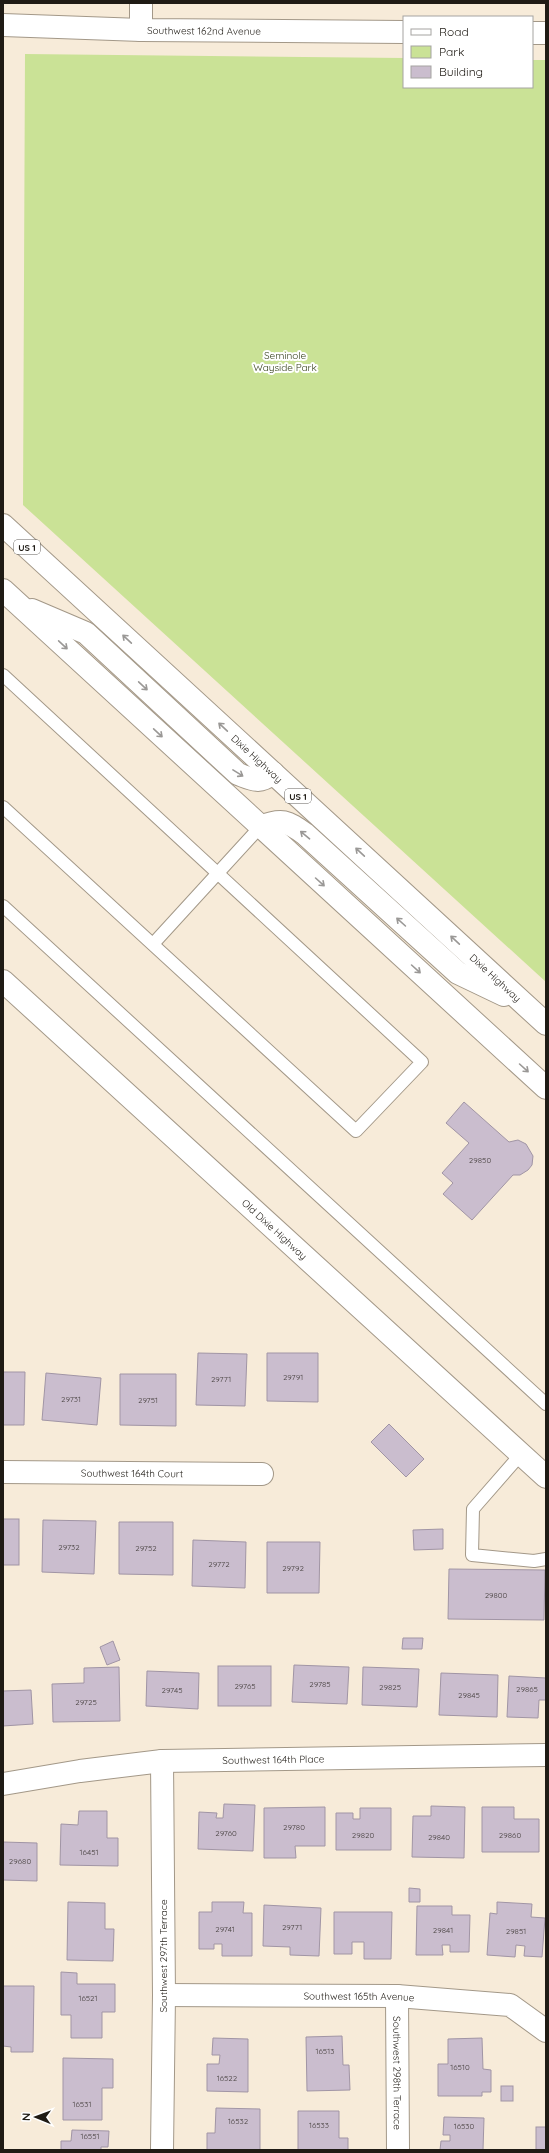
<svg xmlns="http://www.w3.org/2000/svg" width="549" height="2153" viewBox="0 0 549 2153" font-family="Quicksand,sans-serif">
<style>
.green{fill:#cae296}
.building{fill:#cabdce;stroke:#a195a5}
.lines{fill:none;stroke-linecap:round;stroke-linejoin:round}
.service-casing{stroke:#a39888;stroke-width:14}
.minor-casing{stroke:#a39888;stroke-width:24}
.tertiary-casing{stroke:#a39888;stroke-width:24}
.trunk-casing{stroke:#a39888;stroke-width:24}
.service{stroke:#fff;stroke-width:12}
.minor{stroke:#fff;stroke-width:22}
.tertiary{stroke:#fff;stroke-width:22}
.trunk{stroke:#fff;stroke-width:22}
.oneway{stroke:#9a9896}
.labels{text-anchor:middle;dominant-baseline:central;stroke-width:4;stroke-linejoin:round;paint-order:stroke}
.number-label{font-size:8px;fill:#4a4443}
.shield{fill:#fff;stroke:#625f5b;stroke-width:1}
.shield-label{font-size:9px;font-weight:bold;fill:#1f1b15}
.street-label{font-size:10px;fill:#1f1b15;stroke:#fff}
.park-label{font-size:10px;fill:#333e19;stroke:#fff}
</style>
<rect width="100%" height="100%" fill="#f7ebd9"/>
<path class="green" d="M25 54 404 58V87H532V60H546V982L23 505Z"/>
<g class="building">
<path d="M464 1102 509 1142 518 1140 526 1144 533 1156 532 1165 528 1170 520 1175H513L472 1220 443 1194 453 1183 442 1173 469 1143 446 1123Z"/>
<path d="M198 1353 247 1354 245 1406 196 1405Z"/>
<path d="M267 1353H318V1402L267 1401Z"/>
<path d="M3 1372H25L24 1425H3Z"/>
<path d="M46 1373 101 1378 97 1425 42 1420Z"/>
<path d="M120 1374H176V1426L120 1425Z"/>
<path d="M389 1424 424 1459 406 1477 371 1442Z"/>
<rect x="3" y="1519" width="16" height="46"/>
<path d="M43 1520 96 1521 94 1574 42 1572Z"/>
<path d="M119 1522H173V1575L119 1574Z"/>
<path d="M443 1529V1549L414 1550 413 1530Z"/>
<path d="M193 1540 246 1542 245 1588 192 1586Z"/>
<path d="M267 1542H320L319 1593H267Z"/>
<path d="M449 1569 545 1570 544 1620 448 1619Z"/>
<path d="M403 1638H423L422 1649H402Z"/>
<path d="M113 1641 120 1660 107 1665 100 1647Z"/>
<path d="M294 1665 349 1667 347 1704 292 1702Z"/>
<rect x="218" y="1666" width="53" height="40"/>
<path d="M119 1667 120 1721 53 1722 52 1684 84 1683V1668Z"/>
<path d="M363 1667 419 1669 417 1707 362 1705Z"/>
<path d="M147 1671 199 1673 198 1709 146 1706Z"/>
<path d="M441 1673 498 1675 497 1717 439 1715Z"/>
<path d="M509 1676 546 1678V1700H539L538 1718 507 1717Z"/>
<path d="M31 1690 33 1724 3 1726V1691Z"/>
<path d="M224 1804 255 1805 253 1851 198 1849 199 1812 217 1813 216 1818H223Z"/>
<path d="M431 1806 465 1807 464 1858 412 1857 413 1816H431Z"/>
<path d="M325 1807V1846H295L296 1858H264V1808Z"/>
<path d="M482 1807H514V1819H539V1852H482Z"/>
<path d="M360 1808H391V1850H336V1813H353V1819H360Z"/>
<path d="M79 1811H107V1838H118V1866L60 1865 61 1824 78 1825Z"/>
<path d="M3 1842 37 1843V1881L3 1880Z"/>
<path d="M409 1888 420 1889V1902H409Z"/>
<path d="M68 1902 105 1903V1929H114L113 1961 67 1960Z"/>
<path d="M212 1902H244L243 1913H252V1956H222V1944H214V1949H199V1912H212Z"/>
<path d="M497 1902 532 1904 531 1917 545 1918 542 1957 524 1956 525 1946 516 1945 515 1957 487 1955 490 1913 497 1914Z"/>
<path d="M264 1905 321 1908 319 1956 290 1955V1947L263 1946Z"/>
<path d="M417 1906H452V1915H470L469 1952H450V1945H442L443 1955H416Z"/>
<path d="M334 1912H392L391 1959H364V1942H352V1954H334Z"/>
<path d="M61 1972 77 1973V1984H115V2012H102V2038H71V2015H61Z"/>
<path d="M3 1986H34L33 2052H11V2047L3 2046Z"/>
<path d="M342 2036 343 2065H349L350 2090 307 2091 306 2037Z"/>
<path d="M213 2038 248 2039V2092L207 2091V2064H219L220 2055H212Z"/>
<path d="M482 2038 483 2069 491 2070V2092H482V2096H438V2064H448V2039Z"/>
<path d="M63 2058 113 2059V2088H102V2120H63Z"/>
<rect x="501" y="2086" width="12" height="15"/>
<path d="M216 2108 260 2109V2150H207V2133H215Z"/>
<path d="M298 2111H339V2138H348V2150H298Z"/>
<path d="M444 2117 484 2118 483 2150H440L441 2141H450V2135H443Z"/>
<rect x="536" y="2127" width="10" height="23"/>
<path d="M72 2130 109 2131 108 2147H101V2150H61V2141H71Z"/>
</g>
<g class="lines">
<g class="service-casing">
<g id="service">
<path d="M3 675 422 1062 356 1131 3 807"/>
<path d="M3 906 546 1404"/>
<path d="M153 944 260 827"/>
<path d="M521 1454 473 1509 472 1555 534 1561 546 1559"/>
</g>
</g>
<g class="minor-casing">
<g id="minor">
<path d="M141 30V3"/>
<path id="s1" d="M3 1472 262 1474"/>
<path id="s2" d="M3 1784 80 1771 162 1761 546 1755"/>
<path id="s3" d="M164 1995 397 1996 510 2005 546 2031"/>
<path id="s4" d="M397 1996 398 2150"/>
<path d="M162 2150 164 1995 162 1761"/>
</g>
</g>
<g class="tertiary-casing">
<g id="tertiary">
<path id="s5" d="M3 25 141 30 404 32"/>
<path d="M532 33H546"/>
<path id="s6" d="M3 981 546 1477"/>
</g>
</g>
<g class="trunk-casing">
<g id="trunk">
<path id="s7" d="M3 525 546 1024"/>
<path d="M3 590 546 1088"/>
<path d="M32 610 86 633 238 774C254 780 259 784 273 773"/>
<path d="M260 827C282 818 287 821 305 834L458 973 504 995"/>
</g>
</g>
<use href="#service" class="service"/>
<use href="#minor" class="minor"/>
<use href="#tertiary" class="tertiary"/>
<use href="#trunk" class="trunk"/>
</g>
<defs><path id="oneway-shaft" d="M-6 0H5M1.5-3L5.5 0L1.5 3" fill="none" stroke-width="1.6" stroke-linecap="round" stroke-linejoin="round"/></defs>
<g class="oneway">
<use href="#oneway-shaft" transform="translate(127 639) rotate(-137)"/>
<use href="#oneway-shaft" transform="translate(63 645) rotate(43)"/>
<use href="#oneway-shaft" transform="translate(143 686) rotate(43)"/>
<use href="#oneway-shaft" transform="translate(223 727) rotate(-137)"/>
<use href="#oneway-shaft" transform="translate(158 733) rotate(43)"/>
<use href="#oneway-shaft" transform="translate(238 773) rotate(32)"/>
<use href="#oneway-shaft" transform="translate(305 835) rotate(-140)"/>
<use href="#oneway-shaft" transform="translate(360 852) rotate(-137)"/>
<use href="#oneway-shaft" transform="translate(320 882) rotate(42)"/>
<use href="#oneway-shaft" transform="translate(401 922) rotate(-138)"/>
<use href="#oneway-shaft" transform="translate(455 940) rotate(-137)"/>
<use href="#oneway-shaft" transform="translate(416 969) rotate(42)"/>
<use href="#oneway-shaft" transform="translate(524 1068) rotate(42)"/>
</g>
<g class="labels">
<g class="number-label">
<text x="480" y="1160">29850</text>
<text x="293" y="1377">29791</text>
<text x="221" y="1379">29771</text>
<text x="71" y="1399">29731</text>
<text x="148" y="1400">29751</text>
<text x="69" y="1547">29732</text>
<text x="146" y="1548">29752</text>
<text x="219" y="1564">29772</text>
<text x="293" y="1568">29792</text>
<text x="496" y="1595">29800</text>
<text x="320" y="1684">29785</text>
<text x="245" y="1686">29765</text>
<text x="390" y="1687">29825</text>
<text x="527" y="1689">29865</text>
<text x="172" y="1690">29745</text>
<text x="469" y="1695">29845</text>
<text x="86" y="1702">29725</text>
<text x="294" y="1827">29780</text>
<text x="226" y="1833">29760</text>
<text x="363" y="1835">29820</text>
<text x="510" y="1835">29860</text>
<text x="439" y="1837">29840</text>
<text x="89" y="1852">16451</text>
<text x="20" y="1861">29680</text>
<text x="292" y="1927">29771</text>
<text x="225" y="1929">29741</text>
<text x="443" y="1930">29841</text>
<text x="516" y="1931">29851</text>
<text x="88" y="1998">16521</text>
<text x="325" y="2051">16513</text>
<text x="460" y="2067">16510</text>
<text x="227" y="2078">16522</text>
<text x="82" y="2104">16531</text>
<text x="238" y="2121">16532</text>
<text x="319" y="2125">16533</text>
<text x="464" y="2126">16530</text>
<text x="90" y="2136">16551</text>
</g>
<g class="shield">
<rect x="14" y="540" width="26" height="14" rx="3"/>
<rect x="285" y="789" width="26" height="14" rx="3"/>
</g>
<g class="shield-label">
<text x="27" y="547">US 1</text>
<text x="298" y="796">US 1</text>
</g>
<g class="street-label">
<text stroke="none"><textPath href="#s5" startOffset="201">Southwest 162nd Avenue</textPath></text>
<text stroke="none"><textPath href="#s7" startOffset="345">Dixie Highway</textPath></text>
<text stroke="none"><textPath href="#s7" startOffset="669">Dixie Highway</textPath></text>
<text stroke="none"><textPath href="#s6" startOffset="368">Old Dixie Highway</textPath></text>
<text stroke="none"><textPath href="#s1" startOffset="129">Southwest 164th Court</textPath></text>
<text stroke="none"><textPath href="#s2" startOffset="272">Southwest 164th Place</textPath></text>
<text transform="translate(163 1956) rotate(-90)">Southwest 297th Terrace</text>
<text stroke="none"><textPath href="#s3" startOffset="195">Southwest 165th Avenue</textPath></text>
<text stroke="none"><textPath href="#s4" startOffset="77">Southwest 298th Terrace</textPath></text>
</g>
<g class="park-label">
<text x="285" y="355">Seminole<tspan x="285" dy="12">Wayside Park</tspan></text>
</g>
</g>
<rect width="549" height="2153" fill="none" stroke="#1f1b15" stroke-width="8"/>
<rect x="403" y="16" width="130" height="72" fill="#ffffff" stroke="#a5a4a1"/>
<rect x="411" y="29" width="20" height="6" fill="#ffffff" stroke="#a5a4a1"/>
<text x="439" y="36" font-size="12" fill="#1f1b15">Road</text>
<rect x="411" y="46" width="20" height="12" fill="#cae296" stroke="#a5a4a1"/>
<text x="439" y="56" font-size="12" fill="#1f1b15">Park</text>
<rect x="411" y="66" width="20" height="12" fill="#cabdce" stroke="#a5a4a1"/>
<text x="439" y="76" font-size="12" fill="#1f1b15">Building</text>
<g transform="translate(36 2117) rotate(271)" stroke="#ffffff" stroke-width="3" paint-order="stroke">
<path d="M0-3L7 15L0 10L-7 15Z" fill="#1f1b15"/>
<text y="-6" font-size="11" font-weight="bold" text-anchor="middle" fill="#1f1b15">N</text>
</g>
</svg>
